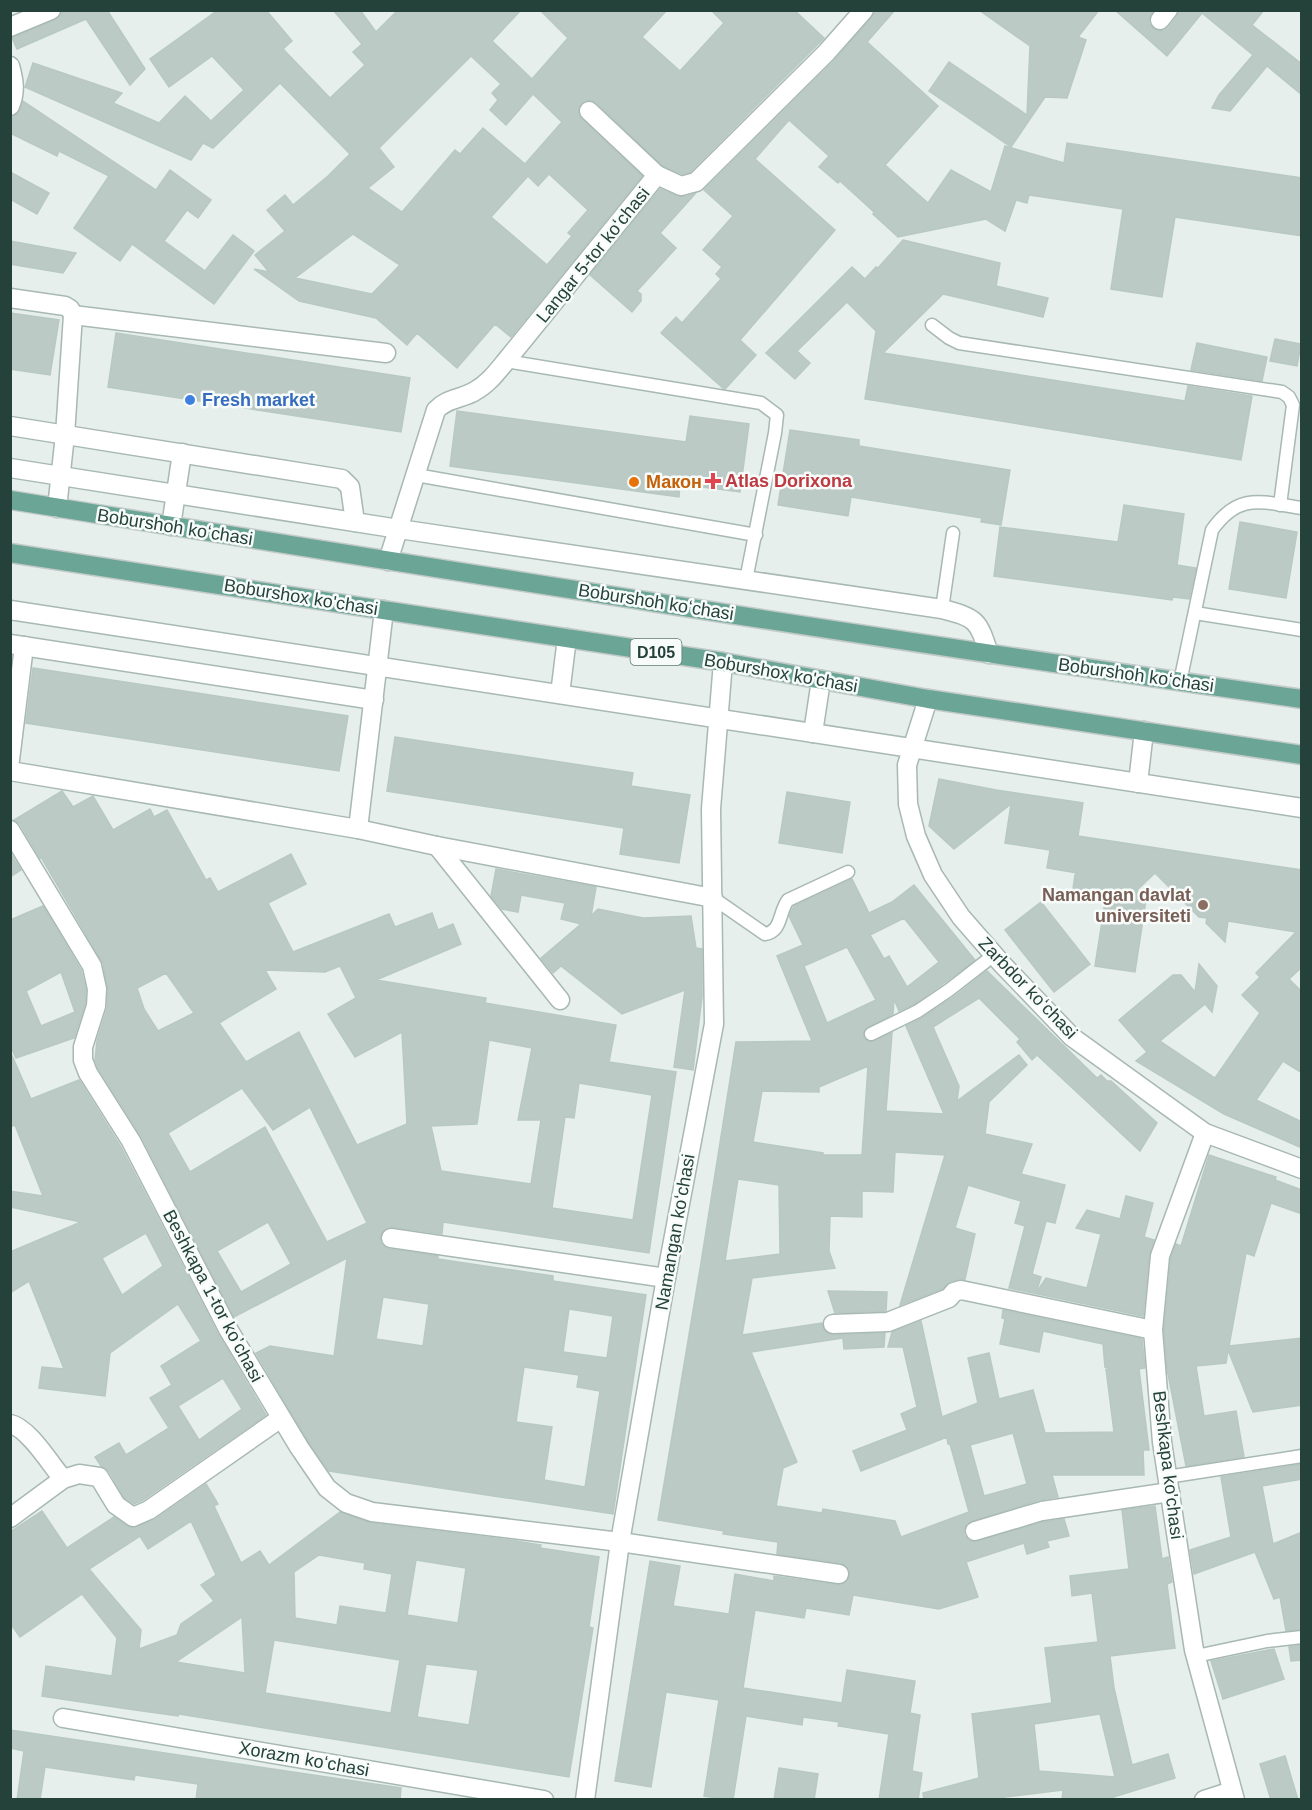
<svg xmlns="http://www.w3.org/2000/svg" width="1312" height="1810" viewBox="0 0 1312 1810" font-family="Arial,sans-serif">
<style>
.building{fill:#bbcac4;stroke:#b8c9c2;stroke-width:1.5;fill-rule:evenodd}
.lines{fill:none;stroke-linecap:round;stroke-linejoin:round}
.service-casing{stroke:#a8b8b2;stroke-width:15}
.minor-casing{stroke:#a8b8b2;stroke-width:21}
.tertiary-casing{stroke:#a8b8b2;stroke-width:21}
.primary-casing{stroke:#c2cac8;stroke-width:21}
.service{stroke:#fff;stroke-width:12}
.minor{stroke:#fff;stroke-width:18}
.tertiary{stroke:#fff;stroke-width:18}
.primary{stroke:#6aa596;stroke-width:18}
.shop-dot{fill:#3f7fe0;stroke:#f7fbf9;stroke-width:2}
.health-dot{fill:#e0444e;stroke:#f7fbf9;stroke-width:2}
.food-dot{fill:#e8710a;stroke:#f7fbf9;stroke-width:2}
.education-dot{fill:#8d6e63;stroke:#f7fbf9;stroke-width:2}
.labels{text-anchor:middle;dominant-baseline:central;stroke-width:5;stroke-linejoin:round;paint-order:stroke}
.shield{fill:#f7fbf9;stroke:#637a73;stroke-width:1.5}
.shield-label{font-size:16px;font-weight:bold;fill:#24423a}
.street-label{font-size:18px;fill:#24423a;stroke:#f7fbf9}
.shop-label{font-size:18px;font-weight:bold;fill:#366cbe;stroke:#f7fbf9;text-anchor:start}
.health-label{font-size:18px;font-weight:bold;fill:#be3a42;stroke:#f7fbf9;text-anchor:start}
.food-label{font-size:18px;font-weight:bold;fill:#c56008;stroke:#f7fbf9;text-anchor:start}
.education-label{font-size:18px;font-weight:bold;fill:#785e54;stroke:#f7fbf9;text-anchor:end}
</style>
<rect width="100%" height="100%" fill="#e6efeb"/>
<g class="building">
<path d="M62 10H107L145 69 130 85 86 19 17 49 12 38 55 20 60 16Z"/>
<path d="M218 10H266L292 41 283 49 330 98 365 65 353 52 362 44 333 10H360L376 32 398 10H521L492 41 532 79 568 38 540 10H667L642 37 680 71 724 23 711 10H794L824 38 690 172 682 174 663 166 596 102 586 100 581 103 578 109 581 119 642 176 511 337 495 324 457 368 417 333 407 345 376 318 299 301 254 269 269 272 255 255 285 231 267 210 285 195 293 205 328 176 350 154 280 83 213 148 203 143 191 160 25 87 33 63 122 93 113 103 159 123 185 96 211 121 244 90 212 56 169 87 150 59ZM471 56 501 84 492 93 498 100 490 110 506 125 533 94 562 122 525 164 483 128 460 154 455 150 402 212 368 188 394 167 379 148ZM549 174 588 210 568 233 572 236 547 265 491 217 528 176 538 186ZM353 234 400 265 372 294 295 278Z"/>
<path d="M875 10H895L867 42 938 106 885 165 928 203 951 170 991 192 1005 146 1064 163 1067 143 1302 178V236L1175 217 1162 297 1111 289 1123 209 1029 195 1027 203 1016 200 1005 231 986 219 898 237 873 214 874 212 840 181 838 183 819 167 829 156 789 120 755 159 835 230 740 340 756 355 725 389 723 388 661 333 676 317 682 323 721 279 716 274 722 267 703 250 733 216 704 190 834 61 872 17Z"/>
<path d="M979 10H1099L1078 37 1086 40 1067 98 1045 97 1011 147 929 91 949 62 1027 115 1030 46Z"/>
<path d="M1115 10H1153L1149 18V24L1153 28 1159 31 1165 30 1169 27 1177 17 1179 10H1264L1252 25 1302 64V95L1267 66 1230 111 1212 108 1219 95 1253 55 1202 13 1167 56Z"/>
<path d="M23 101 156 190 170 170 211 200 198 218 187 210 164 241 205 271 233 235 254 251 214 304 132 244 120 261 74 228 109 176 59 151 57 156 10 133V117L18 114Z"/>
<path d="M10 172 49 193 37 214 10 199Z"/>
<path d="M660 189 677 196 684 197 695 194 660 233 676 248 637 291 641 294V301L632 312 590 275Z"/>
<path d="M903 240 1000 263 996 286 1048 298 1043 317 943 294 883 353 1185 401 1188 386 1252 396 1241 460 865 399 876 331 847 302 797 351 810 363 795 379 766 353 852 267 865 279 876 267 878 268Z"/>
<path d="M10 241 76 253 63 273 10 264Z"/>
<path d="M10 313 59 320 50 375 10 369Z"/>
<path d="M116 333 410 378 401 432 108 387Z"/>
<path d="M1275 339 1301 344 1297 366 1270 361Z"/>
<path d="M1197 343 1267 357 1262 381 1191 370Z"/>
<path d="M457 411 686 442 690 416 749 424 740 492 680 484 679 497 450 466Z"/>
<path d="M790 430 859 440V446L1010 470 1001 525 981 522 982 518 851 497 848 516 778 505Z"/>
<path d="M1124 505 1184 514 1177 565 1196 568 1189 599 1173 597 1172 600 994 576 1000 527 1118 542Z"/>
<path d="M1240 522 1297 532 1286 598 1229 589Z"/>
<path d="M33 668 348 716 339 771 26 723Z"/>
<path d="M395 737 633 773 631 786 690 795 679 863 620 854 624 828 387 791Z"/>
<path d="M939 779 996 790 1083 803 1078 836 1302 870V967L1289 979 1302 992V1073L1283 1061 1256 1100 1302 1122V1148L1224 1114 1136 1061 1147 1052 1119 1020 1173 975H1181L1195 992 1199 964 1217 986 1212 1012 1205 1004 1160 1041 1215 1078 1260 1013 1242 995 1260 977 1256 973 1296 932 1228 921 1225 942 1206 923 1207 918 1199 917 1155 873 1137 890 1146 900 1135 972 1095 966 1105 902 1072 896 1075 875 1077 873 1047 868 1050 850 1005 843 1011 804 954 849 929 826Z"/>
<path d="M62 791 73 807 93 796 113 830 150 809 154 817 167 810 206 880 210 878 218 892 291 854 306 884 268 903 293 952 389 914 395 927 432 913 438 930 453 924 461 944 376 980 486 998 485 1003 616 1025 609 1062 676 1072 649 1253 443 1222 442 1234 392 1227 383 1231 380 1236 381 1243 385 1247 389 1249 438 1256V1259L553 1276V1281L646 1295 613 1514 329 1471 308 1441 256 1353 270 1346 334 1356 347 1258 234 1317 141 1136 98 1068 95 1060 97 1041 107 1009 108 990 103 963 41 857 40 858 20 824 14 820ZM340 966 356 998 328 1014 355 1057 402 1032 407 1124 357 1145 299 1032 246 1062 219 1023 276 989 265 970 325 972ZM166 973 194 1013 158 1031 144 1009 137 988ZM489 1040 532 1048 518 1120H541L531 1184 441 1171 431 1126 477 1124ZM579 1083 652 1095 633 1220 552 1208 565 1117 574 1118ZM242 1088 273 1130 310 1107 367 1223 327 1242 265 1127 190 1172 168 1133ZM268 1222 291 1264 241 1292 217 1251ZM383 1297 429 1304 423 1346 376 1339ZM569 1309 613 1316 607 1358 563 1352ZM524 1367 579 1375 577 1387 600 1391 585 1487 544 1480 552 1427 516 1422Z"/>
<path d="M787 792 850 802 842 853 779 843Z"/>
<path d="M10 853 21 870 10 877Z"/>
<path d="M496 869 596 887 591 916 598 909 643 918 691 916 696 948 702 949V997L693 1070 674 1067 685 990 622 1014 561 966 553 973 541 958 581 924 561 919 565 903 521 895 518 912 502 909 491 896Z"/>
<path d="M852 879 869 913 892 902 914 885 975 960 944 983 914 1004 899 1011 894 999 893 1014 864 1030V1038L870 1042 892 1033 886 1111 944 1114 906 1026 922 1018 954 997 987 971 1097 1078 1101 1075 1107 1081H1111L1157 1123 1140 1151 1037 1055 1032 1060 1017 1042 1020 1039 979 998 933 1027 959 1086 957 1101 1019 1055 1027 1065 989 1102 985 1134 1032 1144 1021 1174 1065 1185 1055 1223 1046 1221 1032 1274 1041 1277 1036 1293 1046 1278 1087 1288 1101 1234 1076 1228 1087 1210 1120 1219 1126 1196 1153 1203 1144 1237 1154 1240 1149 1255 1143 1316 1009 1288 1025 1226 1015 1223 1021 1201 968 1185 955 1228 975 1234 965 1279 951 1281 942 1289 900 1305 945 1155 895 1152 893 1192 862 1191V1217L830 1216 829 1251 835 1268 752 1278 742 1335 822 1323 824 1330 833 1335 885 1333 884 1347 844 1349 843 1338 751 1352 797 1462 783 1468 776 1506 822 1513 823 1509 895 1521 901 1537 969 1512 950 1444H948L947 1437 861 1471 853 1451 907 1430 901 1414 917 1407 903 1347H888L892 1332 921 1321 942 1417 978 1403 968 1358 989 1353 999 1399 1033 1390 1045 1433 1114 1432 1106 1369 1110 1368 1105 1367 1103 1344 1043 1331 1039 1352 1000 1344 1005 1319 1002 1318 1003 1310 1142 1339 1145 1368 1139 1369 1149 1450H1143L1144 1475H1052L1058 1497 1039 1500 967 1523 964 1529V1535L968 1540 973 1542 1044 1522 1064 1519 1069 1536 1047 1541 1049 1547 1027 1554 1024 1543 966 1562 978 1597 939 1609 853 1595 849 1615 806 1608 804 1618 755 1610 743 1688 842 1703 847 1670 915 1681 910 1713 920 1715 912 1771 922 1773 918 1800H879L889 1734 838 1726 839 1722 803 1717 802 1725 746 1716 733 1800 704 1796 719 1700 666 1692 651 1787 615 1781 650 1561 680 1566 673 1606 729 1614 735 1574 774 1581V1576L838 1585 847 1581 850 1576 849 1569 841 1563 777 1554 778 1542 723 1534 724 1531 658 1520 700 1269 736 1042 812 1041 777 956 803 945 789 916 794 906ZM904 918 939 962 907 987 889 956 884 959 870 935ZM847 947 876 1000 827 1023 804 966ZM868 1066 862 1155H823V1153L753 1142 762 1091 819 1092V1087ZM738 1179 779 1185 780 1254 725 1261ZM1013 1433 1027 1484 984 1496 970 1445Z"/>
<path d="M1041 902 1090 964 1054 992 1005 930Z"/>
<path d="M43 906 81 970 86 990 85 1004 74 1038 16 1058 10 1045V920ZM61 972 75 1012 41 1026 26 991Z"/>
<path d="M10 1051 31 1099 79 1080 121 1147 218 1334 266 1415 143 1500 134 1504 124 1497 109 1471 101 1466 95 1457 119 1443 126 1455 169 1428 150 1398 172 1385 161 1366 201 1341 178 1304 110 1353 105 1396 39 1388 42 1367 64 1369 29 1281 10 1293V1252L81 1222 10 1207V1191L43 1196 15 1125 10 1127ZM146 1233 163 1266 122 1295 102 1258ZM223 1378 242 1409 199 1440 178 1406Z"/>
<path d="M1209 1155 1276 1177 1275 1180 1302 1190V1214L1271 1203 1254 1256 1246 1253 1229 1346 1302 1338V1405L1253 1412 1228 1350 1226 1363 1196 1366 1204 1416 1236 1411 1244 1457 1186 1466 1167 1369 1164 1330 1171 1258 1176 1244 1181 1246Z"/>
<path d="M828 1291 887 1292 886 1311 835 1313Z"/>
<path d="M1302 1464V1479L1262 1486 1273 1544 1302 1532V1629L1286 1631 1280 1597 1274 1599 1255 1552 1194 1574 1190 1550 1231 1537 1221 1477Z"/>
<path d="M206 1484 218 1504 214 1506 241 1563 260 1551 269 1565 340 1512 371 1523 510 1540 541 1545 540 1548 599 1557 589 1627 593 1628 569 1777 179 1714 178 1716 128 1709 42 1696 46 1666 112 1676 117 1638 82 1594 20 1637 10 1623V1532L42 1511 67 1548 114 1517 127 1526 132 1528 154 1520ZM191 1521 216 1575 201 1585 214 1601 181 1624 177 1635 139 1649 141 1630 89 1569 140 1536 148 1549ZM319 1555 365 1563 364 1569 392 1574 386 1613 340 1606 337 1625 295 1618 294 1572ZM416 1560 466 1568 458 1623 407 1615ZM242 1617 245 1673 176 1662ZM274 1640 400 1660 391 1713 265 1693ZM426 1664 478 1670 469 1725 417 1717Z"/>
<path d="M1155 1506 1162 1559 1168 1557 1172 1582 1167 1584 1175 1648 1110 1656 1114 1688 1132 1765 1168 1754 1175 1778 1104 1800H1062L1063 1790 1005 1797 994 1800H924L923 1793 979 1778 972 1714 1052 1703 1045 1648 1098 1642 1092 1593 1072 1596 1070 1576 1129 1569 1122 1510ZM1100 1714 1115 1777 1039 1771 1034 1724Z"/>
<path d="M1302 1645V1660L1291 1661 1289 1647Z"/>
<path d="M1274 1649 1284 1679 1223 1699 1211 1661Z"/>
<path d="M10 1730 401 1788 400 1800H196L198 1784 135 1775 134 1780 45 1767 40 1800H17L24 1751 10 1748Z"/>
<path d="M1285 1756 1298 1800H1271L1260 1764Z"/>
<path d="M779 1768 818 1774 814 1800H774Z"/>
</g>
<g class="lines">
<g class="service-casing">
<g id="service">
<path d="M932 325 949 338 959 343 1282 392 1289 397 1293 405 1280 505"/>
<path d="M506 361 761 403 777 415 775 433 746 580"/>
<path d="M416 475 756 535"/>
<path d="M942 609 953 533"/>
<path d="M1195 613 1302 630"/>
<path d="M1180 682 1212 530C1239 492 1261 502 1302 508"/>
<path d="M713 898 765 934C782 932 779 911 788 900L848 872"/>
<path d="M871 1034 918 1011 949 990 994 955"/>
<path d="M1167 1477 1302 1456"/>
<path d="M1196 1656 1267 1641 1302 1637"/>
</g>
</g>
<g class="minor-casing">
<g id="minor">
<path d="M1160 20 1168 10"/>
<path d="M10 27 51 10"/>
<path d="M10 66C14 80 16 92 10 106"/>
<path d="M589 111 657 175"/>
<path d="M10 298 65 306 70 309 73 315 65 435 57 508"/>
<path d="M73 315 386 353"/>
<path d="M10 426 342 479 350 487 355 522"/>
<path d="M10 468 399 529 942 609C977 618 978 620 989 654"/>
<path d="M171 526 182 453"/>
<path d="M388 561 436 410C447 398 462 399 475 391 488 384 497 372 506 361L657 175 681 186 696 182 826 53 864 10"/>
<path d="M10 610 1302 808"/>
<path d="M10 644 374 700"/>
<path d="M560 694 567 638"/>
<path d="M813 733 821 680"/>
<path d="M10 760 24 646"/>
<path d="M10 771 358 829 437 846 713 898"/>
<path d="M1138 783 1144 731"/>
<path d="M358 829 384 610"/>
<path d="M10 830 92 966 97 989 96 1006 83 1047V1060L88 1073 131 1141 228 1329 299 1447 327 1488 346 1503 372 1512 620 1542 839 1574"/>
<path d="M437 846 560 1000"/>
<path d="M391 1238 666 1278"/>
<path d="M833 1324 888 1322 949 1298 954 1292 961 1290 1153 1330"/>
<path d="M10 1424C28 1427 51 1465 63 1479"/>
<path d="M10 1518 63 1479 79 1474 99 1477 116 1505 133 1517 149 1510 281 1418"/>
<path d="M975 1531 1042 1511 1170 1492"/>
<path d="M63 1718 544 1800"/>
<path d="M585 1800 620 1542 666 1278 714 1024 711 809 723 662"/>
<path d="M1204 1800 1232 1791"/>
</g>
</g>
<g class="tertiary-casing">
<g id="tertiary">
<path d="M928 699 907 765 908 804 916 836 933 875 961 917 1002 964 1072 1037 1205 1133 1302 1169"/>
<path d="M1205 1133 1160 1256 1153 1330 1162 1442 1194 1650 1235 1800"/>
</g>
</g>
<g class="primary-casing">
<g id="primary">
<path d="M10 500C440 569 870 638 1302 699"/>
<path d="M10 553 723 662 928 699 1302 755"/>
</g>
</g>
<use href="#service" class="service"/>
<use href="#minor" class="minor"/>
<use href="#tertiary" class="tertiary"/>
<use href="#primary" class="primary"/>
</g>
<circle class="shop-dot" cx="190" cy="400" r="6"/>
<path class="health-dot" d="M710 472h6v6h6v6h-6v6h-6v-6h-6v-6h6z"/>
<circle class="food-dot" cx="634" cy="482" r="6"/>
<circle class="education-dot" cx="1203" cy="905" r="6"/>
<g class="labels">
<rect class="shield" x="630.5" y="639" width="51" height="26" rx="4.5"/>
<g class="shield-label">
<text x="656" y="652">D105</text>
</g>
<g class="street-label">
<text transform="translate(593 255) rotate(-51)">Langar 5-tor koʻchasi</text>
<text transform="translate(175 527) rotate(9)">Boburshoh koʻchasi</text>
<text transform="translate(301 597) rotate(9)">Boburshox ko'chasi</text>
<text transform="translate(656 602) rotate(9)">Boburshoh koʻchasi</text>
<text transform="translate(781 673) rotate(10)">Boburshox ko'chasi</text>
<text transform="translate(1136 675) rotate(8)">Boburshoh koʻchasi</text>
<text transform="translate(1028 988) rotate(46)">Zarbdor koʻchasi</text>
<text transform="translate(675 1232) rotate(-80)">Namangan koʻchasi</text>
<text transform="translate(213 1296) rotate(62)">Beshkapa 1-tor koʼchasi</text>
<text transform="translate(1168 1465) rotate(83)">Beshkapa ko'chasi</text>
<text transform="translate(304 1759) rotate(10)">Xorazm koʻchasi</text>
</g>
<g class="shop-label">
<text x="202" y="400">Fresh market</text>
</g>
<g class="health-label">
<text x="725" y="481">Atlas Dorixona</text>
</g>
<g class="food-label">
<text x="646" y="482">Макон</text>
</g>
<g class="education-label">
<text x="1191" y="895">Namangan davlat<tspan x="1191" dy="21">universiteti</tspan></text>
</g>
</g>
<rect width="1312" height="1810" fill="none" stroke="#24423a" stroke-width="24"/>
</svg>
